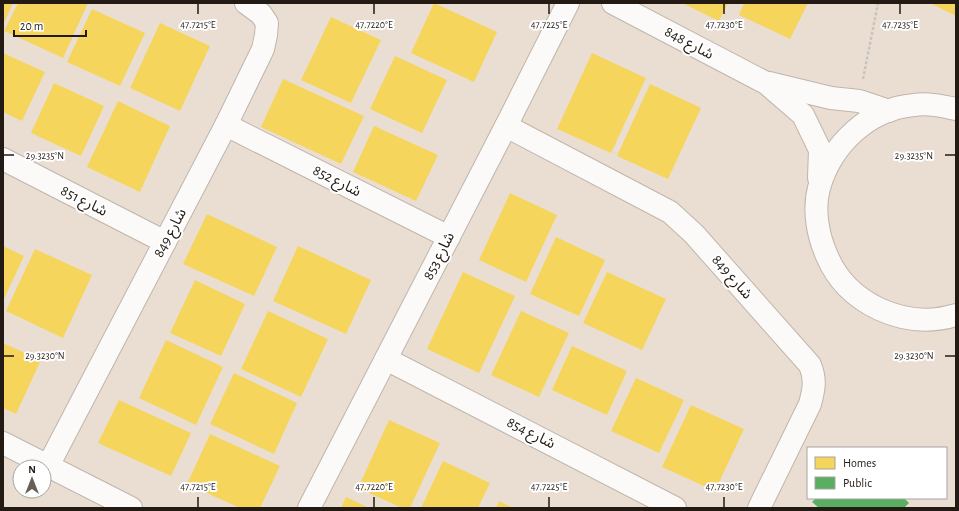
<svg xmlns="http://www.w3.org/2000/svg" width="959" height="511" viewBox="0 0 959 511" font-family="'Alegreya Sans','Noto Sans Arabic',sans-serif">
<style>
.homes{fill:#f6d55c}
.public{fill:#5aae61}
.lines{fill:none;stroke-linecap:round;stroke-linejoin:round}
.minor-casing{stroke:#bfb5ac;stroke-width:24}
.path{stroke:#c7c3bf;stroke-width:2.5;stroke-dasharray:3 2;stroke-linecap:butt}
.minor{stroke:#fcfaf8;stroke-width:22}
.ticks{fill:none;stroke:#221a13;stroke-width:1.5}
.labels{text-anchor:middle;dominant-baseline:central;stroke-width:4;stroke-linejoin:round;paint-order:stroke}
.street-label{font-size:15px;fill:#221a13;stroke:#fff}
.ticks-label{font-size:10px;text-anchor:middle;fill:#221a13;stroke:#fff;stroke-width:4;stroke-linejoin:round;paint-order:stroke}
</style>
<rect width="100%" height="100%" fill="#eaded3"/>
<g class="homes">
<path d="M3 3H13L3 25Z"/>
<path d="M18 3H88L63 58 4 31Z"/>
<path d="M434 3 497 32 474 82 411 53Z"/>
<path d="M682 3H728L719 21Z"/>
<path d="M744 3H808L790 39 739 15Z"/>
<path d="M930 3H956V16Z"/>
<path d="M92 9 145 33 120 86 67 62Z"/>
<path d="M331 17 381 40 351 103 301 80Z"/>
<path d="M160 23 210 46 180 111 130 88Z"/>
<path d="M3 53 45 72 22 121 3 112Z"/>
<path d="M592 53 646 78 611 153 557 129Z"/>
<path d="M395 56 447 80 422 133 370 109Z"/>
<path d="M283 79 364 116 341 164 261 127Z"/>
<path d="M54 83 104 106 81 156 31 133Z"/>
<path d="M650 84 701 108 668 179 617 156Z"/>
<path d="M118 101 170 126 140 192 87 167Z"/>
<path d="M374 126 438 155 416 201 353 172Z"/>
<path d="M510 193 557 215 526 282 479 260Z"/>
<path d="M207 214 277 247 254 296 183 264Z"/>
<path d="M556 237 605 260 579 316 530 294Z"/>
<path d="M3 246 24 256 3 301Z"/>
<path d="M298 246 371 280 346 334 273 301Z"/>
<path d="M35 249 92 275 63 338 6 311Z"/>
<path d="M463 272 515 296 479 373 427 349Z"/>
<path d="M607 272 666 299 642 350 583 323Z"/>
<path d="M195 280 245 304 221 356 170 333Z"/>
<path d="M268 311 328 339 301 397 241 369Z"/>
<path d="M521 311 569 333 539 397 491 375Z"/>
<path d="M166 340 223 367 196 425 139 398Z"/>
<path d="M3 343 41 360 16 414 3 408Z"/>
<path d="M572 346 627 371 607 415 552 390Z"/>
<path d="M234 373 297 403 274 454 210 424Z"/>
<path d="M636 378 684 400 659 453 611 431Z"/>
<path d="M119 400 191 433 171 476 98 443Z"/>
<path d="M691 405 744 429 715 491 662 467Z"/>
<path d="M389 420 440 443 410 508H402L358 488Z"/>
<path d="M210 434 280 466 260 508H240L187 484Z"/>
<path d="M443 461 490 483 478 508H421Z"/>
<path d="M346 497 369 508H341Z"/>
<path d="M499 501 513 508H496Z"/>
</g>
<path class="public" d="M816 498H904L909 503 904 508H819L812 502Z"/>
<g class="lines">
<g class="minor-casing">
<g id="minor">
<path d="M613 3 766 83 803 115 820 150 819 178"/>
<path d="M769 83 831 98 859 101 889 111"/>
<path d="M956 109C942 106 928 103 914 105 868 109 831 145 819 188 813 210 818 236 827 256 837 280 856 298 879 309 903 320 930 323 956 315"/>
<path d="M226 125 449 237"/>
<path d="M506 126 670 212 694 234 810 365C816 380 814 389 810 404L759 508"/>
<path d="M3 159 165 242"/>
<path d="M386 359 675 508"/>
<path d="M3 443 131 508"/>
<path d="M48 466 226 125 263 49 266 35 267 23 261 14 246 3"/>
<path d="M309 508 506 126 568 3"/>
</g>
</g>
<path class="path" d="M863 79 878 3"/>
<use href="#minor" class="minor"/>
</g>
<path class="ticks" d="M198 4V14M374 4V14M549 4V14M724 4V14M900 4V14M4 155H14M945 155H955M4 356H14M945 356H955M198 497V507M374 497V507M549 497V507M724 497V507"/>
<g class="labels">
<g class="street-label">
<text transform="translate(689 43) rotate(28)">شارع 848</text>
<text transform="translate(337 181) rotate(27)">شارع 852</text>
<text transform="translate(84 201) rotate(27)">شارع 851</text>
<text transform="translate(170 233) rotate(-62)">شارع 849</text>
<text transform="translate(439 256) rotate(-63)">شارع 853</text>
<text transform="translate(732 277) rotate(49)">شارع 849</text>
<text transform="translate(531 433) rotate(27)">شارع 854</text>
</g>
</g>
<g class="ticks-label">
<text x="198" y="28">47.7215°E</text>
<text x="374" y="28">47.7220°E</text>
<text x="549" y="28">47.7225°E</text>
<text x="724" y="28">47.7230°E</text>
<text x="900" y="28">47.7235°E</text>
<text x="45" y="159">29.3235°N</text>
<text x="914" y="159">29.3235°N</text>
<text x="45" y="359">29.3230°N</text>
<text x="914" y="359">29.3230°N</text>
<text x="198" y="490">47.7215°E</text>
<text x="374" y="490">47.7220°E</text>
<text x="549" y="490">47.7225°E</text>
<text x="724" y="490">47.7230°E</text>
</g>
<rect width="959" height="511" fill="none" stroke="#221a13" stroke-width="8"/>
<rect x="807" y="447" width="140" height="52" fill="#ffffff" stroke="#a7a3a1"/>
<rect x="815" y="457" width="20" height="12" fill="#f6d55c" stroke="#a7a3a1"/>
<text x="843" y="467" font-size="12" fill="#221a13">Homes</text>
<rect x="815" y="477" width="20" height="12" fill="#5aae61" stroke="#a7a3a1"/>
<text x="843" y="487" font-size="12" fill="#221a13">Public</text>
<g transform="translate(32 479)"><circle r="19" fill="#ffffff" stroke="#a7a3a1"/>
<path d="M0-3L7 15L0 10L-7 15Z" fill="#685f56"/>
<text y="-6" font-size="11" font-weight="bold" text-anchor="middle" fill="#221a13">N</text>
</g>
<path d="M14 30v6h72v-6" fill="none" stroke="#221a13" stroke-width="2"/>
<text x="20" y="30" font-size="12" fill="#221a13" stroke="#ffffff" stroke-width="3" paint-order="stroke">20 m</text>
</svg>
